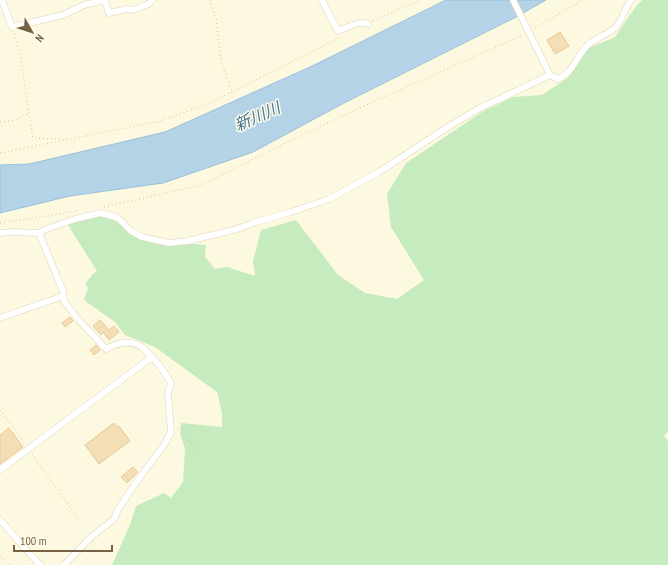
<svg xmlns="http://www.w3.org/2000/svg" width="668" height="565" viewBox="0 0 668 565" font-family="'PT Sans Narrow','Noto Sans JP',sans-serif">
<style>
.green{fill:#c5ebbe}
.water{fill:#b4d3e7;stroke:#9ac0d9}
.building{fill:#f4deb6;stroke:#e7c996}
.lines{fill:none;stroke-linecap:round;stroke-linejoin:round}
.minor-casing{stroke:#dfd4b9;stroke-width:7}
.path{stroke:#d8c19a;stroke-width:1;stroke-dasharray:1 3;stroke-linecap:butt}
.minor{stroke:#fff;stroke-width:6}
.labels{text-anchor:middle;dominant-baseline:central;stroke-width:3;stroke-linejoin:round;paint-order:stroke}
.water-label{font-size:16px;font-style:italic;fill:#447698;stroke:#fffbe7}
</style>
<rect width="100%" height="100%" fill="#fdf9e0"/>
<path class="green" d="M642 0H668V432L664 436 668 441V565H112L130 525 136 506 164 493 171 498 183 482 185 449 180 433 181 423 222 427V413L217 392 155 347 125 335 115 322 84 300 88 288 85 284 92 275 97 271 68 225 100 214 117 220 149 240 206 245 205 257 215 269 227 267 255 276 253 261 261 230 296 220 338 275 365 293 397 299 424 280 391 227 387 194 406 163 482 112 513 97 542 95 569 77 586 49 615 37 634 9Z"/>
<path class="water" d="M446 0H546L516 17 344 103 253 152 163 183 70 196 0 213V165L29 164 165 132 310 67Z"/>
<g class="building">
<path d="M560 32 569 46 555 54 547 40Z"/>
<path d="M70 317 73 321 65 327 62 323Z"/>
<path d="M100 320 109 330 114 326 119 332 109 340 103 332 101 335 93 326Z"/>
<path d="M96 345 100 350 94 355 90 350Z"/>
<path d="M114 423 117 427 119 426 130 441 99 464 85 445Z"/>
<path d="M9 428 23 447 0 464V435Z"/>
<path d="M133 467 138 472 127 483 121 477Z"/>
</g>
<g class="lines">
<g class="minor-casing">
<g id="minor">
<path d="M2 0 12 27 63 15 84 5 104 0"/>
<path d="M105 0 109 13 127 9 133 10 149 4 152 0"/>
<path d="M322 0 338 31C347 28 359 20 368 24"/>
<path d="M513 0 550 75 558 79C574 73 577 53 590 43 598 37 609 34 616 27 623 19 625 8 631 0"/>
<path d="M0 233 14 232 39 233 44 230 75 219 101 213 118 218 131 231 142 237 169 243 188 241 237 229 256 222 291 212 329 199 379 172 451 125 478 109 550 75"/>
<path d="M39 233 63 291 64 301 76 317 106 349C117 343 130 339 142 347 146 350 149 355 153 358 160 366 167 374 171 384L168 393 171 432 164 445 140 477 119 508 114 519 91 537 64 565"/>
<path d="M0 318 63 296"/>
<path d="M0 470 152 357"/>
<path d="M0 520 40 565"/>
</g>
</g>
<g class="path">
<path d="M210 0 216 19 221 61 232 92"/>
<path d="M373 21 420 0"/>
<path d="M535 28 583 0"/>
<path d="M14 34 20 53 33 138 61 139 63 141"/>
<path d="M0 122 16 120 28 113"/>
<path d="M0 153 160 121 200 107 232 92 341 37"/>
<path d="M104 207 202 185 269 151 353 111 523 35"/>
<path d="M0 223 78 211"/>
<path d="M0 410 24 443"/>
<path d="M177 428H183L197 455"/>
<path d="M32 454 77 517"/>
<path d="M0 556 10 565"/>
</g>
<use href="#minor" class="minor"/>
</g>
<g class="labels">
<g class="water-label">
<text transform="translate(257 116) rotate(-24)">新川川</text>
</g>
</g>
<g transform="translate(32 32) rotate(129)" stroke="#fffbe7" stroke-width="3" paint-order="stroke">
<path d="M0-3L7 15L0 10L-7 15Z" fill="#756246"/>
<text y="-6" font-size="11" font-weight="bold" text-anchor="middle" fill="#756246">N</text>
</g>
<path d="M14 545v6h98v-6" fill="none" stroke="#756246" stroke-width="2"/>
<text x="20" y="545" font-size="12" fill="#756246" stroke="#fffbe7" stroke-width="3" paint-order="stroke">100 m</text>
</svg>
